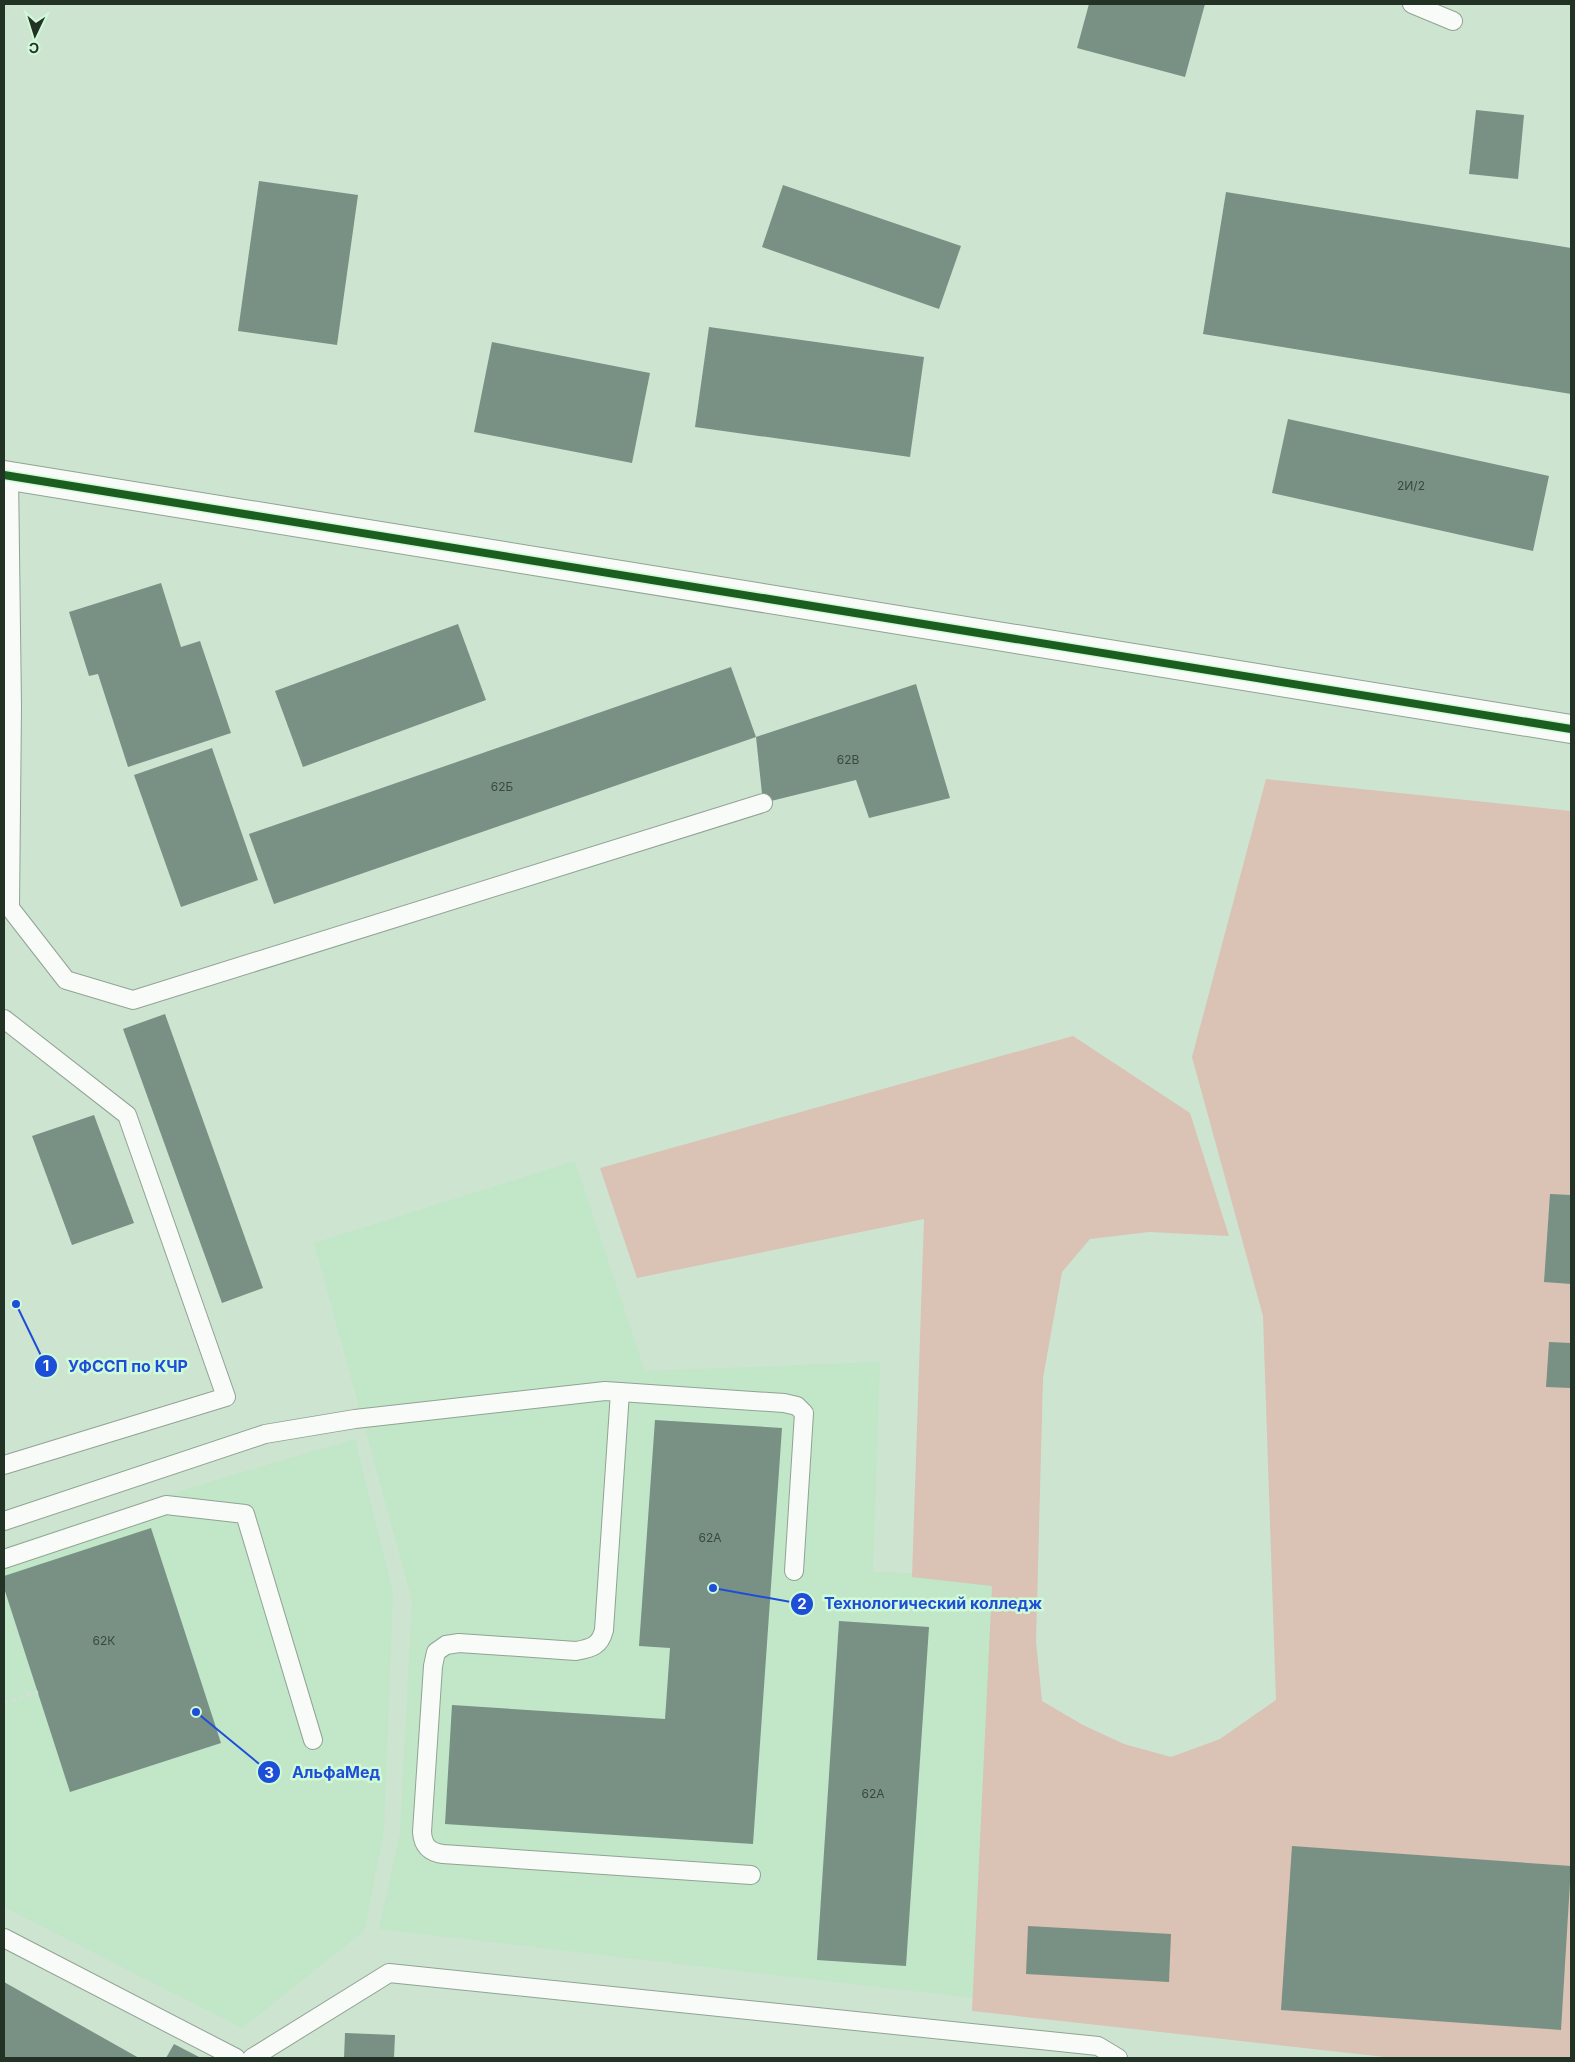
<svg xmlns="http://www.w3.org/2000/svg" width="1575" height="2062" viewBox="0 0 1575 2062" font-family="Inter,sans-serif">
<style>
.built{fill:#c1e6c8}
.green{fill:#dac2b4}
.building{fill:#799084}
.lines{fill:none;stroke-linecap:round;stroke-linejoin:round}
.service-casing{stroke:#91a394;stroke-width:20}
.minor-casing{stroke:#91a394;stroke-width:30}
.path{stroke:#d6ded8;stroke-width:3;stroke-dasharray:4 4;stroke-linecap:butt}
.service{stroke:#f8fbf8;stroke-width:18}
.minor{stroke:#f8fbf8;stroke-width:28}
.cycleway-casing{stroke:#d1fad8;stroke-width:11}
.cycleway{stroke:#1b5e20;stroke-width:8}
.labels{text-anchor:middle;dominant-baseline:central;stroke-width:5;stroke-linejoin:round;paint-order:stroke}
.number-label{font-size:12px;fill:#384a3d}
.leader{fill:none;stroke:#1d4ed8;stroke-width:2}
.callout-dot{fill:#1d4ed8;stroke:#d1fad8;stroke-width:2}
.mark-label{font-size:15px;text-anchor:middle;font-weight:bold;fill:#fff}
.callout-label{font-size:16px;text-anchor:middle;font-weight:bold;fill:#1d4ed8;stroke:#d1fad8;stroke-width:5;stroke-linejoin:round;paint-order:stroke}
</style>
<rect width="100%" height="100%" fill="#cde4d1"/>
<g class="built">
<path d="M575 1161 645 1371 880 1362 873 1572 1017 1577 1000 2001 379 1929 400 1833 412 1600 314 1243Z"/>
<path d="M355 1439 393 1593 384 1830 364 1931 242 2028 4 1907V1547L212 1481Z"/>
</g>
<path class="green" d="M1266 779 1571 811V2058H1394L972 2011 992 1586 912 1577 924 1219 637 1278 600 1168 1073 1036 1190 1113 1229 1236 1149 1232 1090 1239 1062 1272 1043 1378 1036 1642 1042 1701 1083 1725 1124 1744 1171 1757 1220 1739 1276 1700 1263 1316 1192 1057Z"/>
<g class="building">
<path d="M1089 4H1205L1185 77 1077 48Z"/>
<path d="M1476 110 1524 115 1518 179 1469 174Z"/>
<path d="M259 181 358 195 337 345 238 331Z"/>
<path d="M783 185 961 246 939 309 762 247Z"/>
<path d="M1226 192 1571 248V394L1203 334Z"/>
<path d="M709 327 924 357 910 457 695 427Z"/>
<path d="M492 342 650 373 632 463 474 432Z"/>
<path d="M1288 419 1549 476 1533 551 1272 493Z"/>
<path d="M161 583 181 647 200 641 231 733 128 767 98 674 89 676 69 612Z"/>
<path d="M458 624 486 700 303 767 275 691Z"/>
<path d="M731 667 756 737 274 904 249 834Z"/>
<path d="M916 684 950 798 869 818 856 780 763 803 756 737Z"/>
<path d="M212 748 258 880 181 907 134 775Z"/>
<path d="M165 1014 263 1288 222 1303 123 1029Z"/>
<path d="M94 1115 134 1223 72 1245 32 1136Z"/>
<path d="M1550 1194 1571 1195V1284L1544 1282Z"/>
<path d="M1549 1342 1571 1343V1388L1546 1387Z"/>
<path d="M655 1420 782 1428 753 1844 445 1824 452 1705 665 1719 670 1648 639 1646Z"/>
<path d="M151 1528 221 1743 70 1792 4 1588V1576Z"/>
<path d="M839 1621 929 1627 906 1966 817 1960Z"/>
<path d="M1292 1846 1571 1866 1561 2030 1281 2010Z"/>
<path d="M1028 1926 1171 1934 1169 1982 1026 1974Z"/>
<path d="M4 1982 139 2058H4Z"/>
<path d="M345 2033 395 2035 394 2058H344Z"/>
<path d="M174 2044 201 2058H166Z"/>
</g>
<g class="lines">
<g class="service-casing">
<g id="service">
<path d="M1412 4 1453 21"/>
<path d="M9 475 12 707 10 908 66 980 133 1000 763 803"/>
<path d="M4 1019 127 1115 226 1397 4 1465"/>
<path d="M620 1392 784 1403 797 1406 804 1413 794 1571"/>
<path d="M4 1521 265 1434 355 1419 605 1391 620 1392 604 1630C600 1646 592 1648 576 1651L459 1643 446 1645 436 1652 433 1666 422 1832C423 1846 429 1852 443 1854L751 1875"/>
<path d="M4 1559 166 1505 245 1514 313 1740"/>
<path d="M4 1938 236 2058"/>
<path d="M252 2058 389 1973 1098 2046 1118 2058"/>
</g>
</g>
<g class="minor-casing">
<path id="minor" d="M4 475 1571 729"/>
</g>
<path class="path" d="M4 1702 38 1692"/>
<use href="#service" class="service"/>
<use href="#minor" class="minor"/>
<g class="cycleway-casing">
<path id="cycleway" d="M4 475 1571 729"/>
</g>
<use href="#cycleway" class="cycleway"/>
</g>
<g class="labels">
<g class="number-label">
<text x="1411" y="485">2И/2</text>
<text x="848" y="759">62В</text>
<text x="502" y="786">62Б</text>
<text x="710" y="1537">62А</text>
<text x="104" y="1640">62К</text>
<text x="873" y="1793">62А</text>
</g>
</g>
<path class="leader" d="M16 1304L46 1366M713 1588L802 1604M196 1712L269 1772"/>
<g class="callout-dot">
<circle cx="16" cy="1304" r="5"/>
<circle cx="713" cy="1588" r="5"/>
<circle cx="196" cy="1712" r="5"/>
<circle cx="46" cy="1366" r="12"/>
<circle cx="802" cy="1604" r="12"/>
<circle cx="269" cy="1772" r="12"/>
</g>
<g class="mark-label">
<text x="46" y="1371">1</text>
<text x="802" y="1609">2</text>
<text x="269" y="1778">3</text>
</g>
<g class="callout-label">
<text x="128" y="1372">УФССП по КЧР</text>
<text x="933" y="1609">Технологический колледж</text>
<text x="336" y="1778">АльфаМед</text>
</g>
<rect width="1575" height="2062" fill="none" stroke="#223225" stroke-width="10"/>
<g transform="translate(35 35) rotate(184)" stroke="#d1fad8" stroke-width="4" paint-order="stroke">
<path d="M0-4L9 19L0 12L-9 19Z" fill="#223225"/>
<text y="-8" font-size="14" font-weight="bold" text-anchor="middle" fill="#223225">С</text>
</g>
</svg>
